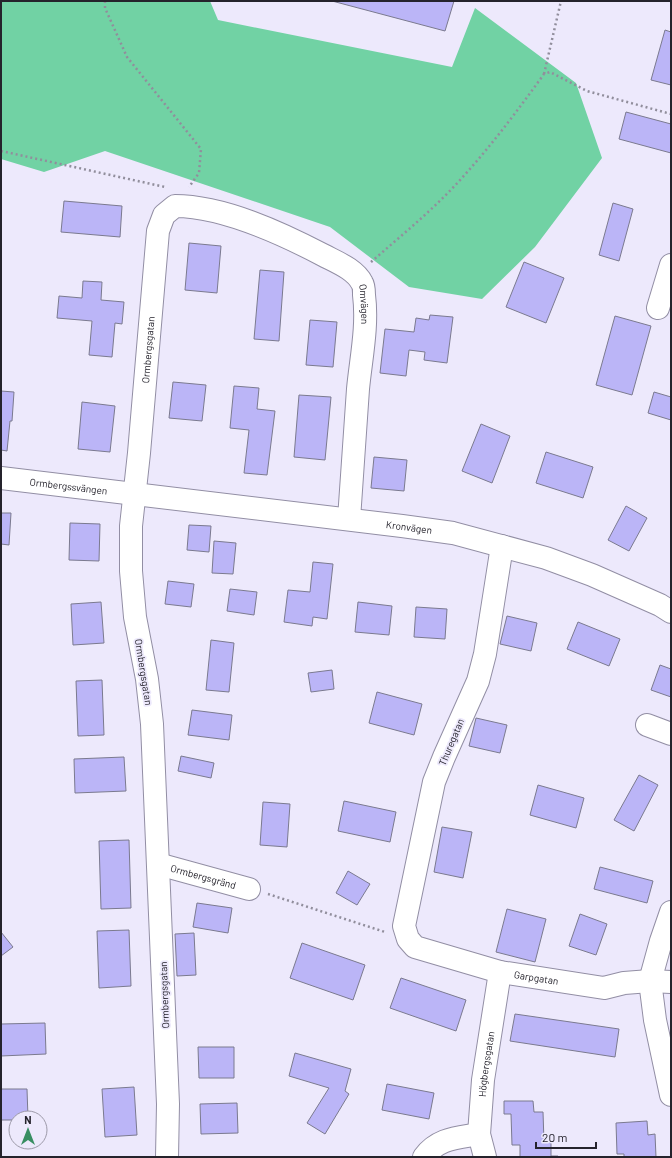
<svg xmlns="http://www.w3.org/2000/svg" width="672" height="1158" viewBox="0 0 672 1158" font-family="Barlow,sans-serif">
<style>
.forest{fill:#71d2a4}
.building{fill:#bbb5f7;stroke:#7b7a8f}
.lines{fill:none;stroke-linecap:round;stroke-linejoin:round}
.minor-casing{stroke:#928ea4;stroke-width:24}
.path{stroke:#918e9c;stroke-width:2.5;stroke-dasharray:2 3;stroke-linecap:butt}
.minor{stroke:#fff;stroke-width:22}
.labels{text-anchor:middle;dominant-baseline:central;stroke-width:3.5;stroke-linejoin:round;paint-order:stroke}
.street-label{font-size:10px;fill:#25232c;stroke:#ede9fc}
</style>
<rect width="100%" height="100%" fill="#ede9fc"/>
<path class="forest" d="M1 1H210L218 20 452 67 475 8 576 83 602 158 535 247 482 299 409 287 330 227 105 151 44 172 1 159Z"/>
<g class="building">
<path d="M332 1H454L445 31Z"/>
<path d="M665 30 671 32V85L651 80Z"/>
<path d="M626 112 671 124V153L619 139Z"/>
<path d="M64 201 122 206 120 237 61 232Z"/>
<path d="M613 203 633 209 619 261 599 255Z"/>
<path d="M189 243 221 246 217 293 185 290Z"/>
<path d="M524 262 564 278 546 323 506 307Z"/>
<path d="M260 270 284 272 279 341 254 339Z"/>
<path d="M83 281 102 282 101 300 124 302 122 324 115 323 112 357 89 355 92 321 57 318 59 296 82 298Z"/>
<path d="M430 315 453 317 447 363 424 360 425 352 409 350 406 376 380 373 385 329 414 332 416 318 429 320Z"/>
<path d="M615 316 651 326 632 395 596 385Z"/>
<path d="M310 320 337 322 333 367 306 365Z"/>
<path d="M173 382 206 385 202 421 169 418Z"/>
<path d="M234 386 259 388 257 409 275 411 267 475 244 473 249 430 230 428Z"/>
<path d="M1 391 14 392 12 421H10L7 451 1 450Z"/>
<path d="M654 392 671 397V420L648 413Z"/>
<path d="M299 395 331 397 325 460 294 457Z"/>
<path d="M82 402 115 406 110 452 78 449Z"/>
<path d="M481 424 510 436 492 483 462 471Z"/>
<path d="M546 452 593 467 583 498 536 483Z"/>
<path d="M374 457 407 460 404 491 371 488Z"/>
<path d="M626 506 647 518 629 551 608 540Z"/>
<path d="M1 513H11L9 545 1 544Z"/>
<path d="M70 523 100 524 99 561 69 560Z"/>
<path d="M189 525 211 526 209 552 187 550Z"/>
<path d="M214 541 236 543 233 574 212 573Z"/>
<path d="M313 562 333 564 327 619 313 617 312 626 284 622 288 590 310 592Z"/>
<path d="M168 581 194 584 191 607 165 604Z"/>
<path d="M230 589 257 592 254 615 227 611Z"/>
<path d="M101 602 104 643 73 645 71 604Z"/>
<path d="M358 602 392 606 389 635 355 632Z"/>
<path d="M416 607 447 609 445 639 414 637Z"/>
<path d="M507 616 537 623 531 651 500 644Z"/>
<path d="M578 622 620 639 609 666 567 649Z"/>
<path d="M211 640 234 643 229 692 206 690Z"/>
<path d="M660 665 671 669V697L651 690Z"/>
<path d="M332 670 334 689 311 692 308 673Z"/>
<path d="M102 680 104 735 78 736 76 681Z"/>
<path d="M377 692 422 704 414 735 369 723Z"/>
<path d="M192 710 232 715 229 740 188 735Z"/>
<path d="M476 718 507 725 500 753 469 746Z"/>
<path d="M181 756 214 763 211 778 178 771Z"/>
<path d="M124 757 126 791 75 793 74 759Z"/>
<path d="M639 775 658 785 634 831 614 820Z"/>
<path d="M538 785 584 798 576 828 530 815Z"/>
<path d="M344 801 396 812 390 842 338 831Z"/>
<path d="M263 802 290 804 287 847 260 845Z"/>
<path d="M442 827 472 832 463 878 434 872Z"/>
<path d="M129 840 131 908 101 909 99 841Z"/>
<path d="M600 867 653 881 647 903 594 889Z"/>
<path d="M348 871 370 884 357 905 336 893Z"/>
<path d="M197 903 232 908 228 933 193 927Z"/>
<path d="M507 909 546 919 535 962 496 952Z"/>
<path d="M580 914 607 924 596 955 569 946Z"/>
<path d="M129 930 131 986 99 988 97 931Z"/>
<path d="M1 932 13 947 1 956Z"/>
<path d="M194 933 196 975 177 976 175 934Z"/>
<path d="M302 943 365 965 353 1000 290 978Z"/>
<path d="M401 978 466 1000 456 1031 390 1008Z"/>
<path d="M515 1014 619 1029 615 1057 510 1041Z"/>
<path d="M45 1023 46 1054 1 1056V1024Z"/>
<path d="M198 1047H234V1078H199Z"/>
<path d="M295 1053 351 1069 345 1091 349 1094 325 1134 307 1123 329 1088 289 1076Z"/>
<path d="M387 1084 434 1093 429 1119 382 1110Z"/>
<path d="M134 1087 137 1135 105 1137 102 1089Z"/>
<path d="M1 1089H27L28 1118H16V1120H1Z"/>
<path d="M504 1101H533L534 1112H543L544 1142H551V1156H558V1157H520V1145H512L511 1114H504Z"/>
<path d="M237 1103 238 1133 201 1134 200 1104Z"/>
<path d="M647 1121 648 1135 655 1134 656 1157H624V1154H617L616 1123Z"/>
</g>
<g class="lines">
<g class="minor-casing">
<g id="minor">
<path d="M658 308 671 265"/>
<path id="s1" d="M1 478 402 526 453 533 546 558 592 575 660 605 671 612"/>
<path id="s2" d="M502 546 485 654 478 681 444 757 434 782 404 926 408 939 415 947 500 972 604 988 624 983 650 981 671 982"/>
<path d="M647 725 671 734"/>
<path id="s3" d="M158 864 249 889"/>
<path d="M671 912 661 941 650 981 655 1020 671 1095"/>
<path id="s4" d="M167 1157 168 1104 152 724 147 679 135 617 131 571V526L139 453 158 231 164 215 175 206C223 206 281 233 323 255 336 262 355 269 362 283 364 286 364 292 364 295 368 326 361 358 358 389 355 432 352 476 349 519"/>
<path d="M424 1157C438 1138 457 1138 479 1134"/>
<path id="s5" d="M485 1157 479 1134 483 1080 500 972"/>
</g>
</g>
<g class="path">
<path d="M105 1V8L127 57 201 149 199 173 189 187"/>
<path d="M544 74 561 1"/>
<path d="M1 151 165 187"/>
<path d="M371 262C402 235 434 209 461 179 491 146 518 110 544 74L550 72 587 91 671 114"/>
<path d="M268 894 385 932"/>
</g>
<use href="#minor" class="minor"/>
</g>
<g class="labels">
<g class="street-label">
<text stroke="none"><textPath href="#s4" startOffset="1188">Omvägen</textPath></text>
<text stroke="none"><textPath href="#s4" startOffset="810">Ormbergsgatan</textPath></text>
<text stroke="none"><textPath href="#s1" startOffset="68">Ormbergssvängen</textPath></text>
<text stroke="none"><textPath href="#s1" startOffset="411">Kronvägen</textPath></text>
<text transform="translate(144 672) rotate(81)">Ormbergsgatan</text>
<text transform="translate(451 742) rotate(-67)">Thuregatan</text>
<text stroke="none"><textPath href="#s3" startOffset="47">Ormbergsgränd</textPath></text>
<text stroke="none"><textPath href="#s2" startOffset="544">Garpgatan</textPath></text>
<text transform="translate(164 995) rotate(-92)">Ormbergsgatan</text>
<text stroke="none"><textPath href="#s5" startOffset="94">Högbergsgatan</textPath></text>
</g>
</g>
<rect width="672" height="1158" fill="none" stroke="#25232c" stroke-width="4"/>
<g transform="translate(28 1130)"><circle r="19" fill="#ede9fc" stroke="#9d9aa9"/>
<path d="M0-3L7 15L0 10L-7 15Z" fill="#388e62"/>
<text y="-6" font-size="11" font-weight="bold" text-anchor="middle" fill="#25232c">N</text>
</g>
<path d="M536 1142v6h60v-6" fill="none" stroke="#25232c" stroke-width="2"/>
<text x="542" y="1142" font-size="12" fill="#25232c" stroke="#ede9fc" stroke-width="3" paint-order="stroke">20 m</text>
</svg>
